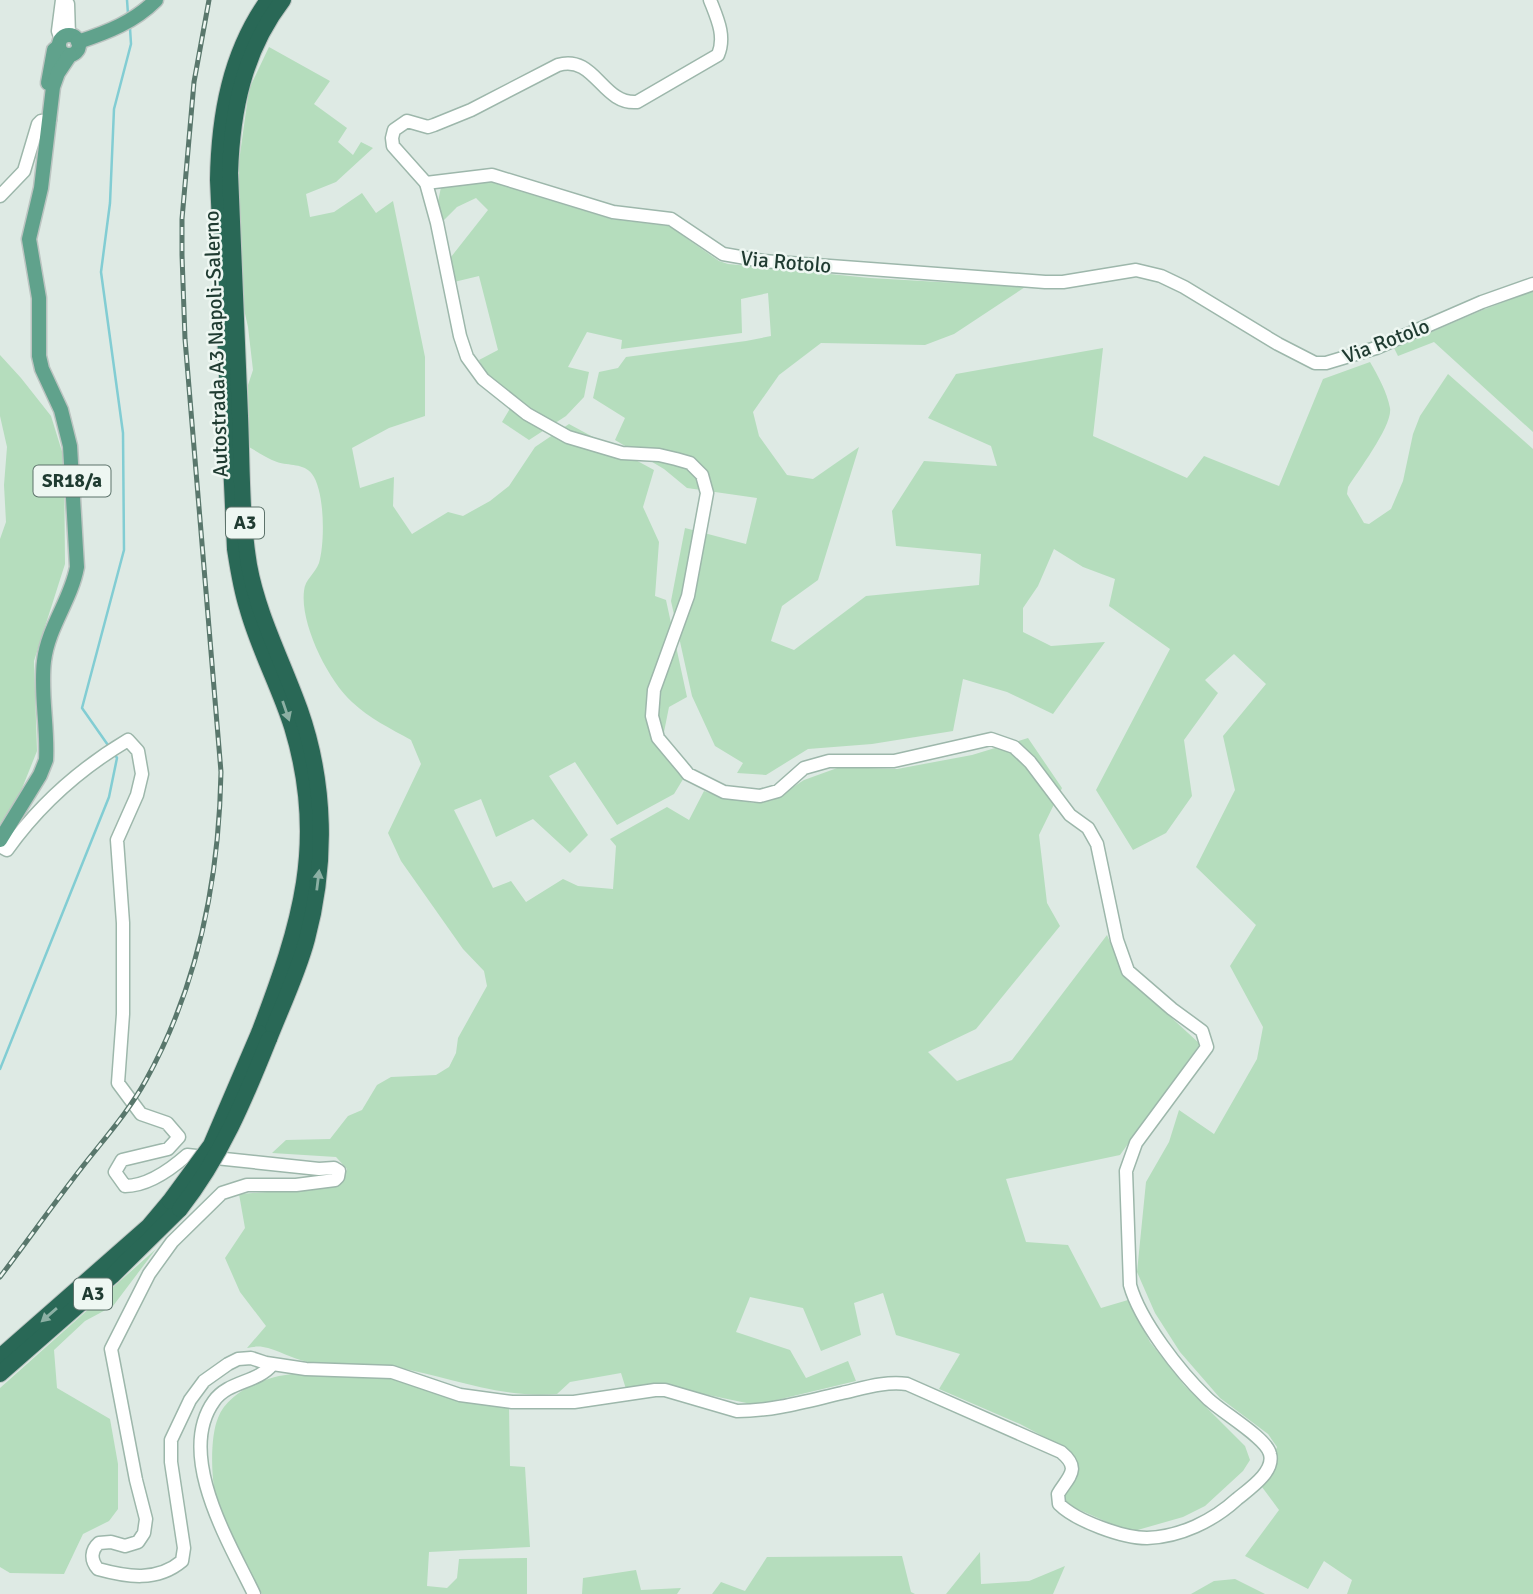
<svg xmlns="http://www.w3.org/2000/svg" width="1533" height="1594" viewBox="0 0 1533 1594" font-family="Signika,sans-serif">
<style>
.green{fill:#b5ddbd}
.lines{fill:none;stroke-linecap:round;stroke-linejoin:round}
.stream{stroke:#82cdd3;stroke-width:2.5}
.secondary-casing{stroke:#9db7ab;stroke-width:15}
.primary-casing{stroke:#bcc4c1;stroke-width:17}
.highway-casing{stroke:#bcc4c1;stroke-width:18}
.secondary{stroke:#fff;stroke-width:12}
.primary{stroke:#60a28c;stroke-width:14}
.highway{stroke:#296856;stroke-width:16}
.rail-casing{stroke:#59776c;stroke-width:5}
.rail{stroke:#eef7f2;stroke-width:2.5;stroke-dasharray:8;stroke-linecap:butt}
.highway-bridge-casing{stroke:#bcc4c1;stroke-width:18;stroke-linecap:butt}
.highway-bridge{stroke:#296856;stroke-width:16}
.oneway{fill:#8cb0a4}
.labels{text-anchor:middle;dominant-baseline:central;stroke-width:5;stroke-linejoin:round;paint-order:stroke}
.shield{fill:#eef7f2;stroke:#5d736b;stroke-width:2}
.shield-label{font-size:19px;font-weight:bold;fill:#1f3b31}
.street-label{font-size:21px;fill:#1f3b31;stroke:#eef7f2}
</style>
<rect width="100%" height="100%" fill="#deeae4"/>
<g class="green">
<path d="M269 47 330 81 314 104 347 128 338 142 353 155 361 142 373 148 336 182 306 194 310 217 334 212 362 193 376 213 393 201 425 357V416L389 428 352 448 360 488 394 477 393 506 412 534 448 512 463 516 490 501 509 486 535 447 569 424 654 470 643 507 659 542 655 596 666 600 687 697 669 707 662 742 685 776 674 794 617 825 575 762 549 776 588 835 570 853 533 819 496 837 481 799 454 810 493 888 511 881 526 902 563 879 578 886 613 889 616 846 610 839 667 807 689 820 704 791 721 797 754 803 773 800 804 780 840 767 897 769 972 755 1028 738 1062 788 1039 835 1047 903 1060 926 976 1029 928 1052 957 1081 1012 1060 1107 935 1124 974 1200 1044 1120 1155 1006 1179 1026 1242 1068 1245 1101 1308 1128 1300 1150 1342 1184 1385 1245 1446 1250 1460 1243 1471 1205 1506 1183 1517 1134 1531 1125 1530 1064 1503 1063 1495 1075 1478 1065 1448 1020 1424 939 1389 960 1354 896 1335 883 1293 854 1303 861 1335 821 1351 803 1308 750 1297 736 1332 790 1350 806 1378 848 1361 856 1381 756 1405 656 1384 626 1389 621 1373 570 1382 557 1394C500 1399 448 1376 394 1367 366 1363 336 1367 308 1362 293 1359 276 1349 263 1347 258 1346 251 1347 247 1348L266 1326 240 1292 225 1258 245 1228 239 1194 333 1187 343 1178 347 1169 336 1157 272 1153 286 1140 330 1139 348 1116 362 1110 377 1085 391 1077 436 1075 449 1067 456 1053 458 1038 487 986 484 971 463 949 401 861 388 833 421 764 411 740C391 729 369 718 352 702 328 680 300 624 304 591 305 579 315 574 319 563 325 543 325 491 312 474 304 463 289 466 277 462 268 459 258 452 249 447L248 385 253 370 248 327 241 296 237 176 249 89Z"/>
<path d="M491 182 611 219 669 226 719 261 728 264 870 278 1025 287 954 334 925 345 821 343 779 375 753 412 759 436 787 475 813 479 859 447 818 580 782 606 771 641 794 650 866 596 979 585 981 554 896 546 892 511 924 461 997 466 991 446 928 418 956 374 1103 348 1093 436 1187 478 1204 456 1279 486 1323 379 1370 362C1378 376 1387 392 1390 408 1393 425 1358 471 1348 487L1347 494 1364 523 1369 524 1391 509 1403 481 1413 434 1420 416 1448 374 1533 449V1594H1347L1352 1580 1324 1561 1308 1589 1245 1556 1279 1510 1262 1487 1277 1447 1268 1434 1220 1398 1180 1352 1155 1313 1137 1272 1146 1182 1169 1142 1179 1110 1214 1134 1257 1059 1263 1027 1230 966 1256 925 1196 867 1235 790 1223 736 1266 684 1234 654 1205 680 1218 693 1184 740 1192 796 1166 833 1133 850 1096 790 1170 649 1109 606 1115 579 1083 567 1054 549 1038 586 1023 608V632L1051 646 1105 642 1053 714 1007 692 963 679 953 731 872 744 808 749 766 775 737 773 743 763 715 746 692 696 671 601 685 528 746 544 757 498 687 488 664 469 615 440 625 418 593 398 599 372 618 368 626 357 746 341 771 336 768 293 741 299 742 333 621 349 622 340 587 332 568 367 589 372 584 397 566 416 529 440 502 422 515 400 487 377 479 360 498 350 479 276 454 282 451 257 488 210 476 198 457 207 442 222 438 202 441 187Z"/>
<path d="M1533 291V432L1434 342 1398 356 1394 348 1485 309Z"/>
<path d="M0 355 21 378 51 416 64 458 65 564 34 661 37 751 21 791 0 824V539L6 522 4 485 7 447 0 416Z"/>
<path d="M156 1249 113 1306 85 1321 54 1350 57 1388 110 1419 118 1464V1509L109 1521 83 1534 64 1574 10 1573 0 1567V1388Z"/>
<path d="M293 1374 401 1379 509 1406 510 1466 525 1467 530 1547 429 1552 427 1586 447 1588 457 1578 459 1559 527 1558V1594H262C247 1567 223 1527 216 1498 211 1477 210 1437 218 1418 228 1391 267 1376 293 1374Z"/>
<path d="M980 1552 981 1584 1029 1581 1065 1566 1053 1594H946Z"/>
<path d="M902 1556 911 1592 915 1594H712L721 1582 745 1591 767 1557Z"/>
<path d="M636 1570 641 1590 681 1588 677 1594H582L583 1578Z"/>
<path d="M1235 1579 1265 1594H1191L1214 1581Z"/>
</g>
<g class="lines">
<g class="stream">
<path d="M127 0 128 14"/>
<path d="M110 748 82 708 124 550 123 433 101 272 110 203 114 109 131 44 130 28"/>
<path d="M0 1069 109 797 117 758 114 753"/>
</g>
<g class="secondary-casing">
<g id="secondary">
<path d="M68 4 69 35"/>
<path d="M61 40 58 31 62 0"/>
<path d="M426 183 492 175 613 212 671 219 723 254 763 261 1045 282H1063L1136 270 1161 276 1184 287 1278 344 1315 363H1326L1376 348 1482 302 1533 284"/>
<path d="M0 196 24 171 38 124 41 121 50 120"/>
<path d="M0 846 7 850C39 805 81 768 128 740L138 751 142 774 137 795 117 840 123 923V1014L118 1083 141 1114 167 1123 179 1137 168 1149 122 1160 115 1172 125 1186C148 1186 170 1170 187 1155L319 1169 334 1168 339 1171 338 1177 335 1180 296 1185H247L222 1193 172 1242 149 1274 111 1349 136 1480 146 1519 144 1533 138 1542 125 1546 111 1542 99 1543C91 1550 90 1560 98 1569 127 1577 157 1582 182 1561L184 1548 171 1462V1440L190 1400 204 1381 228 1364 238 1359 251 1358 266 1363 306 1369 392 1372 460 1395 512 1402H574L655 1390H665L737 1411C773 1411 807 1401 842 1393 864 1388 885 1381 907 1384L1061 1452C1082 1469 1068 1477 1058 1494L1059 1504C1076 1521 1123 1538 1147 1538 1180 1537 1213 1521 1237 1499 1249 1489 1275 1472 1270 1454 1267 1438 1221 1412 1207 1398 1180 1372 1140 1321 1130 1285L1126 1171 1136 1143 1207 1047 1202 1031 1172 1009 1128 971 1117 940 1097 844 1088 828 1070 815 1030 762 1014 747 991 739 894 761H829L804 768 778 791 760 796 724 792 688 774 684 769 658 738 652 716 654 690 688 596 707 493 702 475 690 463 676 459 659 455 622 453 568 437 527 414 483 379 467 357 460 336 437 223 426 183 393 146 392 138 394 130 407 121 428 127 434 125 471 110 558 65C595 54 602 105 637 102L718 55C726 36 717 18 710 0"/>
<path d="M254 1594C230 1544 175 1455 214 1401 228 1381 257 1383 272 1365"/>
</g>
</g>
<g class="primary-casing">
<g id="primary">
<circle cx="69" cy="45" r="10"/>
<path d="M78 42C108 32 134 22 156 0"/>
<path d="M48 83 54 50 59 46"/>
<path d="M0 840 40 775 46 760C48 727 40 693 44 661 48 627 71 600 77 567L70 446 61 410 42 369 39 356V298L29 239 41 188 53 87 58 73 70 55"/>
</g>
</g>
<g class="highway-casing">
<g id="highway">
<path d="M259 1033C300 925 327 842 292 727 279 686 258 648 247 607 241 588 238 568 235 549L218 180C219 116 230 53 268 0"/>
<path d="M269 1039C282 1006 298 973 307 939 327 864 326 784 300 710 283 662 258 615 249 565 241 516 242 465 240 416 237 335 233 254 230 173 232 110 244 51 283 0"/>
<path d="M0 1357 149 1226 170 1201"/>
<path d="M0 1374 112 1276 180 1209"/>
</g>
</g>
<use href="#secondary" class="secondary"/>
<use href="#primary" class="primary"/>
<use href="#highway" class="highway"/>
<g class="rail-casing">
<path id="rail" d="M0 1277C28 1240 55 1202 83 1166 105 1138 129 1111 146 1080 199 984 219 880 221 772L185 339 182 255V219L194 82 209 0"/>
</g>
<use href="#rail" class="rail"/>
<g class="highway-bridge-casing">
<g id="highway-bridge">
<path d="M170 1201 211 1145 259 1033"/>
<path d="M180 1209C221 1157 245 1099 269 1039"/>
</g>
</g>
<use href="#highway-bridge" class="highway-bridge"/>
</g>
<defs><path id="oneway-solid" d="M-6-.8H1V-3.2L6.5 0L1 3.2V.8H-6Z" transform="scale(1.75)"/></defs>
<g class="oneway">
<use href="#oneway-solid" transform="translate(286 711) rotate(71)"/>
<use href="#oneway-solid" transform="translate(318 880) rotate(-83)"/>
<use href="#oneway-solid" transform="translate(49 1315) rotate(139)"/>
</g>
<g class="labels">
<g class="shield">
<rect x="33.5" y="465.5" width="77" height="31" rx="5"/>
<rect x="226" y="507.5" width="38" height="31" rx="5"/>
<rect x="74" y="1278.5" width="38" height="31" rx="5"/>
</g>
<g class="shield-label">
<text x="72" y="481">SR18/a</text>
<text x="245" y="523">A3</text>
<text x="93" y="1294">A3</text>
</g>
<g class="street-label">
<text transform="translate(786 262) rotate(5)">Via Rotolo</text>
<text transform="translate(1386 341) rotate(-21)">Via Rotolo</text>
<text transform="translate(216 344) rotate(-92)">Autostrada A3 Napoli-Salerno</text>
</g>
</g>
</svg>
